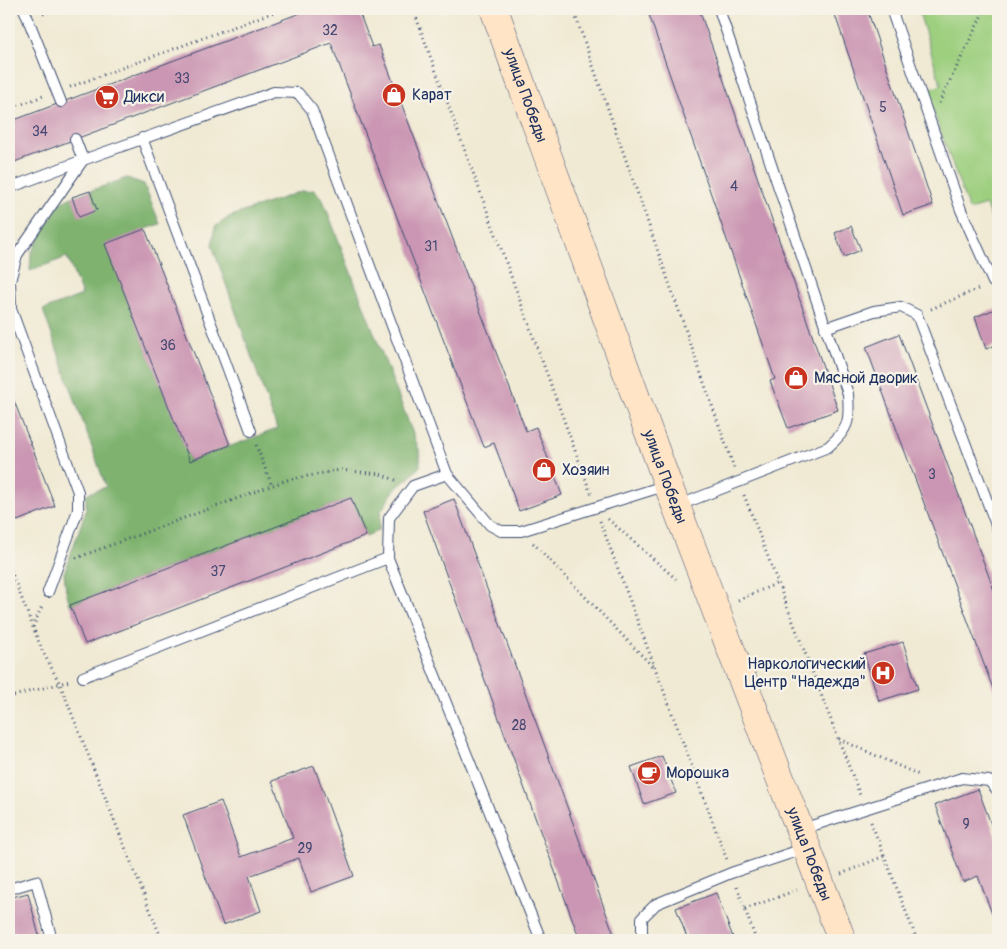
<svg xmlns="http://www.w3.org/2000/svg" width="1007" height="949" viewBox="0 0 1007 949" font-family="Pangolin,sans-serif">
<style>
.green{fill:#9dcf7f;stroke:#5c7f6e}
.forest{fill:#7eb26e;stroke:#4c7066}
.building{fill:#cb96b3}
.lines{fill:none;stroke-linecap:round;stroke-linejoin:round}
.lane-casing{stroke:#3b4b70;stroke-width:12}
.secondary-casing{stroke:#3b4b70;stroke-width:29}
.path{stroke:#3b4b70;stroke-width:3;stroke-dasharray:1 4;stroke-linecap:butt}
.lane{stroke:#fff;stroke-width:10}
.secondary{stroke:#ffe4c6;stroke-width:28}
.labels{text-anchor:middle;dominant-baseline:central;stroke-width:4.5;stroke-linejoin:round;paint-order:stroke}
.number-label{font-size:14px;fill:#474973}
.poi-label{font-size:16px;fill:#1b2f5e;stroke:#f7f3e8;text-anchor:start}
.street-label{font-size:16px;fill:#1b2f5e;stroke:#f7f3e8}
</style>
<rect width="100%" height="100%" fill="#f7f3e8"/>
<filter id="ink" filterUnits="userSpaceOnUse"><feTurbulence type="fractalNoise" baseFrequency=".02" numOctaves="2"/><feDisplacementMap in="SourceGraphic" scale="10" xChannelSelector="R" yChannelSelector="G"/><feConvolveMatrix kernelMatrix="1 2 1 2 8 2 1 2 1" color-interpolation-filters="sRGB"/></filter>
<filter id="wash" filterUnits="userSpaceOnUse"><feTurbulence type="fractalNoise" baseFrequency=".0096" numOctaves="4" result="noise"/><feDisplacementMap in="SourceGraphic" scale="20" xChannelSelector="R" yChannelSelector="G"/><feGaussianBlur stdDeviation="1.12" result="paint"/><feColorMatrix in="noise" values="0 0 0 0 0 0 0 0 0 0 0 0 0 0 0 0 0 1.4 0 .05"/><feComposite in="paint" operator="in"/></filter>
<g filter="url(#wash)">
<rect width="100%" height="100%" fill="#f0ead4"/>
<path class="green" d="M918 9H998V239L986 205 969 210 926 91 941 85Z"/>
<path class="forest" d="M127 178 144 184 160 224 106 244 190 461 277 429 212 245 215 227 229 217 302 191 314 190 323 200 420 452V466L411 476 395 489 381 511 379 530 366 536 351 498 70 605 66 590 64 573 86 510V494L106 487 43 310 82 295 67 257 30 271 31 253 60 203 72 197Z"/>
<g id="blocks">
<g class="building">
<path d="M311 9H358L372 47 379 45 526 431 536 427 562 495 519 511 494 443 484 447 331 43 9 164V122Z"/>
<path d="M647 9H699L838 410 788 428 770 381 775 379Z"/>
<path d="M833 9H867L933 205 903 215Z"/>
<path d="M90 191 97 210 79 217 72 197Z"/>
<path d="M851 226 861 250 844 257 835 233Z"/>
<path d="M145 229 230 445 190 461 105 244Z"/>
<path d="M998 308V344L986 349 975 317Z"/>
<path d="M899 334 998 601V702L866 347Z"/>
<path d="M9 388 55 506 17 521 9 500Z"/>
<path d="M351 498 366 536 85 644 70 605Z"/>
<path d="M454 499 616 940H580L423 511Z"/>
<path d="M903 642 918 689 879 701 864 654Z"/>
<path d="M662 756 676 793 644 804 631 767Z"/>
<path d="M314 766 354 876 311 892 299 858 249 876 261 911 223 925 183 815 221 801 241 857 293 838 272 781Z"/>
<path d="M978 789 998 843V930L978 876 963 882 935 805Z"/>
<path d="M28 893 40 940H9V898Z"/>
<path d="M716 893 734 940H688L676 908Z"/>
</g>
</g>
</g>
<g filter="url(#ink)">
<use href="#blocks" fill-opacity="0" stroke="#3b4b70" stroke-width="1"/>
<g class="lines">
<g class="lane-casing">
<g id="lane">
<path d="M24 9 61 102"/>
<path d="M891 9 961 210 993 282 998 280"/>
<path d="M142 138 251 431"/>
<path d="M9 188 83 160 274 92 298 93 312 110 447 474 490 525 501 531H521L667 485"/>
<path d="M825 328 874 311 901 307 917 315 998 530"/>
<path d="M677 506 828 447C849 429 850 421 848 394L719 9"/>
<path d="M388 558 389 518 413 486 447 474"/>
<path d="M48 592 78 510V492L11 309 10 281 17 255 83 160 75 139"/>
<path d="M83 677 388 558 541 940"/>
<path d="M802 829 962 778 989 781 998 791"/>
<path d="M9 889 36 881 52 940"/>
<path d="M642 940V918L656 904 731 873 806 848"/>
</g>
</g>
<g class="secondary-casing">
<g id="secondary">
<path id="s1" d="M494 9 668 485 842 940"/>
</g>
</g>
<g class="path">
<path d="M413 9 591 494"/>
<path d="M573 9 734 468"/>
<path d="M43 14 56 9"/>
<path d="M70 87 282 9"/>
<path d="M939 103 985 9"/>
<path d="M9 109 43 96"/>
<path d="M931 309 978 289"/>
<path d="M256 445 272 486"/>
<path d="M744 495 860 795"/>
<path d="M608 519 676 579"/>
<path d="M600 521 727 860"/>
<path d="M533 543 654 668"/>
<path d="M76 558 287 480 340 470 380 474 398 481"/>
<path d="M9 566 42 650 60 684 162 940"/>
<path d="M738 600 778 583"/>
<path d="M33 627 42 606"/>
<path d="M9 697 70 681"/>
<path d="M839 739 919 775"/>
<path d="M871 822 917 940"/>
<path d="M841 874 884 856"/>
<path d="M737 887 756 940"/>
<path d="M745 909 797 890"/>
</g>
<use href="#lane" class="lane"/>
<use href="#secondary" class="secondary"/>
</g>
</g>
<defs>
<g id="shop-disc" transform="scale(1.25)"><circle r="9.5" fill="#c8321e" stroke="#f7f3e8"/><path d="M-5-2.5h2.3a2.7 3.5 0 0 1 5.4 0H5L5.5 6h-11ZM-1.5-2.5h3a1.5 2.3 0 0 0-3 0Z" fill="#fff"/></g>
<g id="supermarket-disc" transform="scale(1.25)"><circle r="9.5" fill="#c8321e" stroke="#f7f3e8"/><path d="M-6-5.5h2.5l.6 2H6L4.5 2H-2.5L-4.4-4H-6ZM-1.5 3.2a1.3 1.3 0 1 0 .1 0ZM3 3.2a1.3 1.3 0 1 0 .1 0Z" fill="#fff"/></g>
<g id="hospital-disc" transform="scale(1.25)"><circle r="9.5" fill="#c8321e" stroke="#f7f3e8"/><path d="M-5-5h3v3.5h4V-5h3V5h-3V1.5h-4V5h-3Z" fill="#fff"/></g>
<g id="cafe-disc" transform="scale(1.25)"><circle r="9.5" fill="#c8321e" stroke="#f7f3e8"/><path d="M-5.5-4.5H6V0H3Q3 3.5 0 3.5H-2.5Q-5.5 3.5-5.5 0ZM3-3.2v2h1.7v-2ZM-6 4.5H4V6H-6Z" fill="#fff"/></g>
</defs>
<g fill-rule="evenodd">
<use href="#shop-disc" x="394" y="95"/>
<use href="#supermarket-disc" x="107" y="97"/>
<use href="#shop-disc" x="796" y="378"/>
<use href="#shop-disc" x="544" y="470"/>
<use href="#hospital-disc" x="883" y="673"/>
<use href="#cafe-disc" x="649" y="773"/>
</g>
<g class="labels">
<g class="number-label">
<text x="330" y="30">32</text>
<text x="182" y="78">33</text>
<text x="883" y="107">5</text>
<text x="40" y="131">34</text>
<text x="734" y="186">4</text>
<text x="431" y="246">31</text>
<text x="168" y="345">36</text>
<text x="932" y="474">3</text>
<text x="218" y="571">37</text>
<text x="519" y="725">28</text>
<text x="966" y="824">9</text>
<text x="305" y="848">29</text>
</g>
<g class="poi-label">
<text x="412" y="95">Карат</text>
<text x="124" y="97">Дикси</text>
<text x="814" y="378">Мясной дворик</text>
<text x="562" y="470">Хозяин</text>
<text x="866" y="664" text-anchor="end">Наркологический<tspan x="866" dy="18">Центр "Надежда"</tspan></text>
<text x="666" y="773">Морошка</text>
</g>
<g class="street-label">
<text stroke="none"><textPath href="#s1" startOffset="92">улица Победы</textPath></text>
<text stroke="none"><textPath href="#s1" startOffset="498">улица Победы</textPath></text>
<text stroke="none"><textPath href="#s1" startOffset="902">улица Победы</textPath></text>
</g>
</g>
<rect width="1007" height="949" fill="none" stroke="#f7f3e8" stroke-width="30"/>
</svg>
